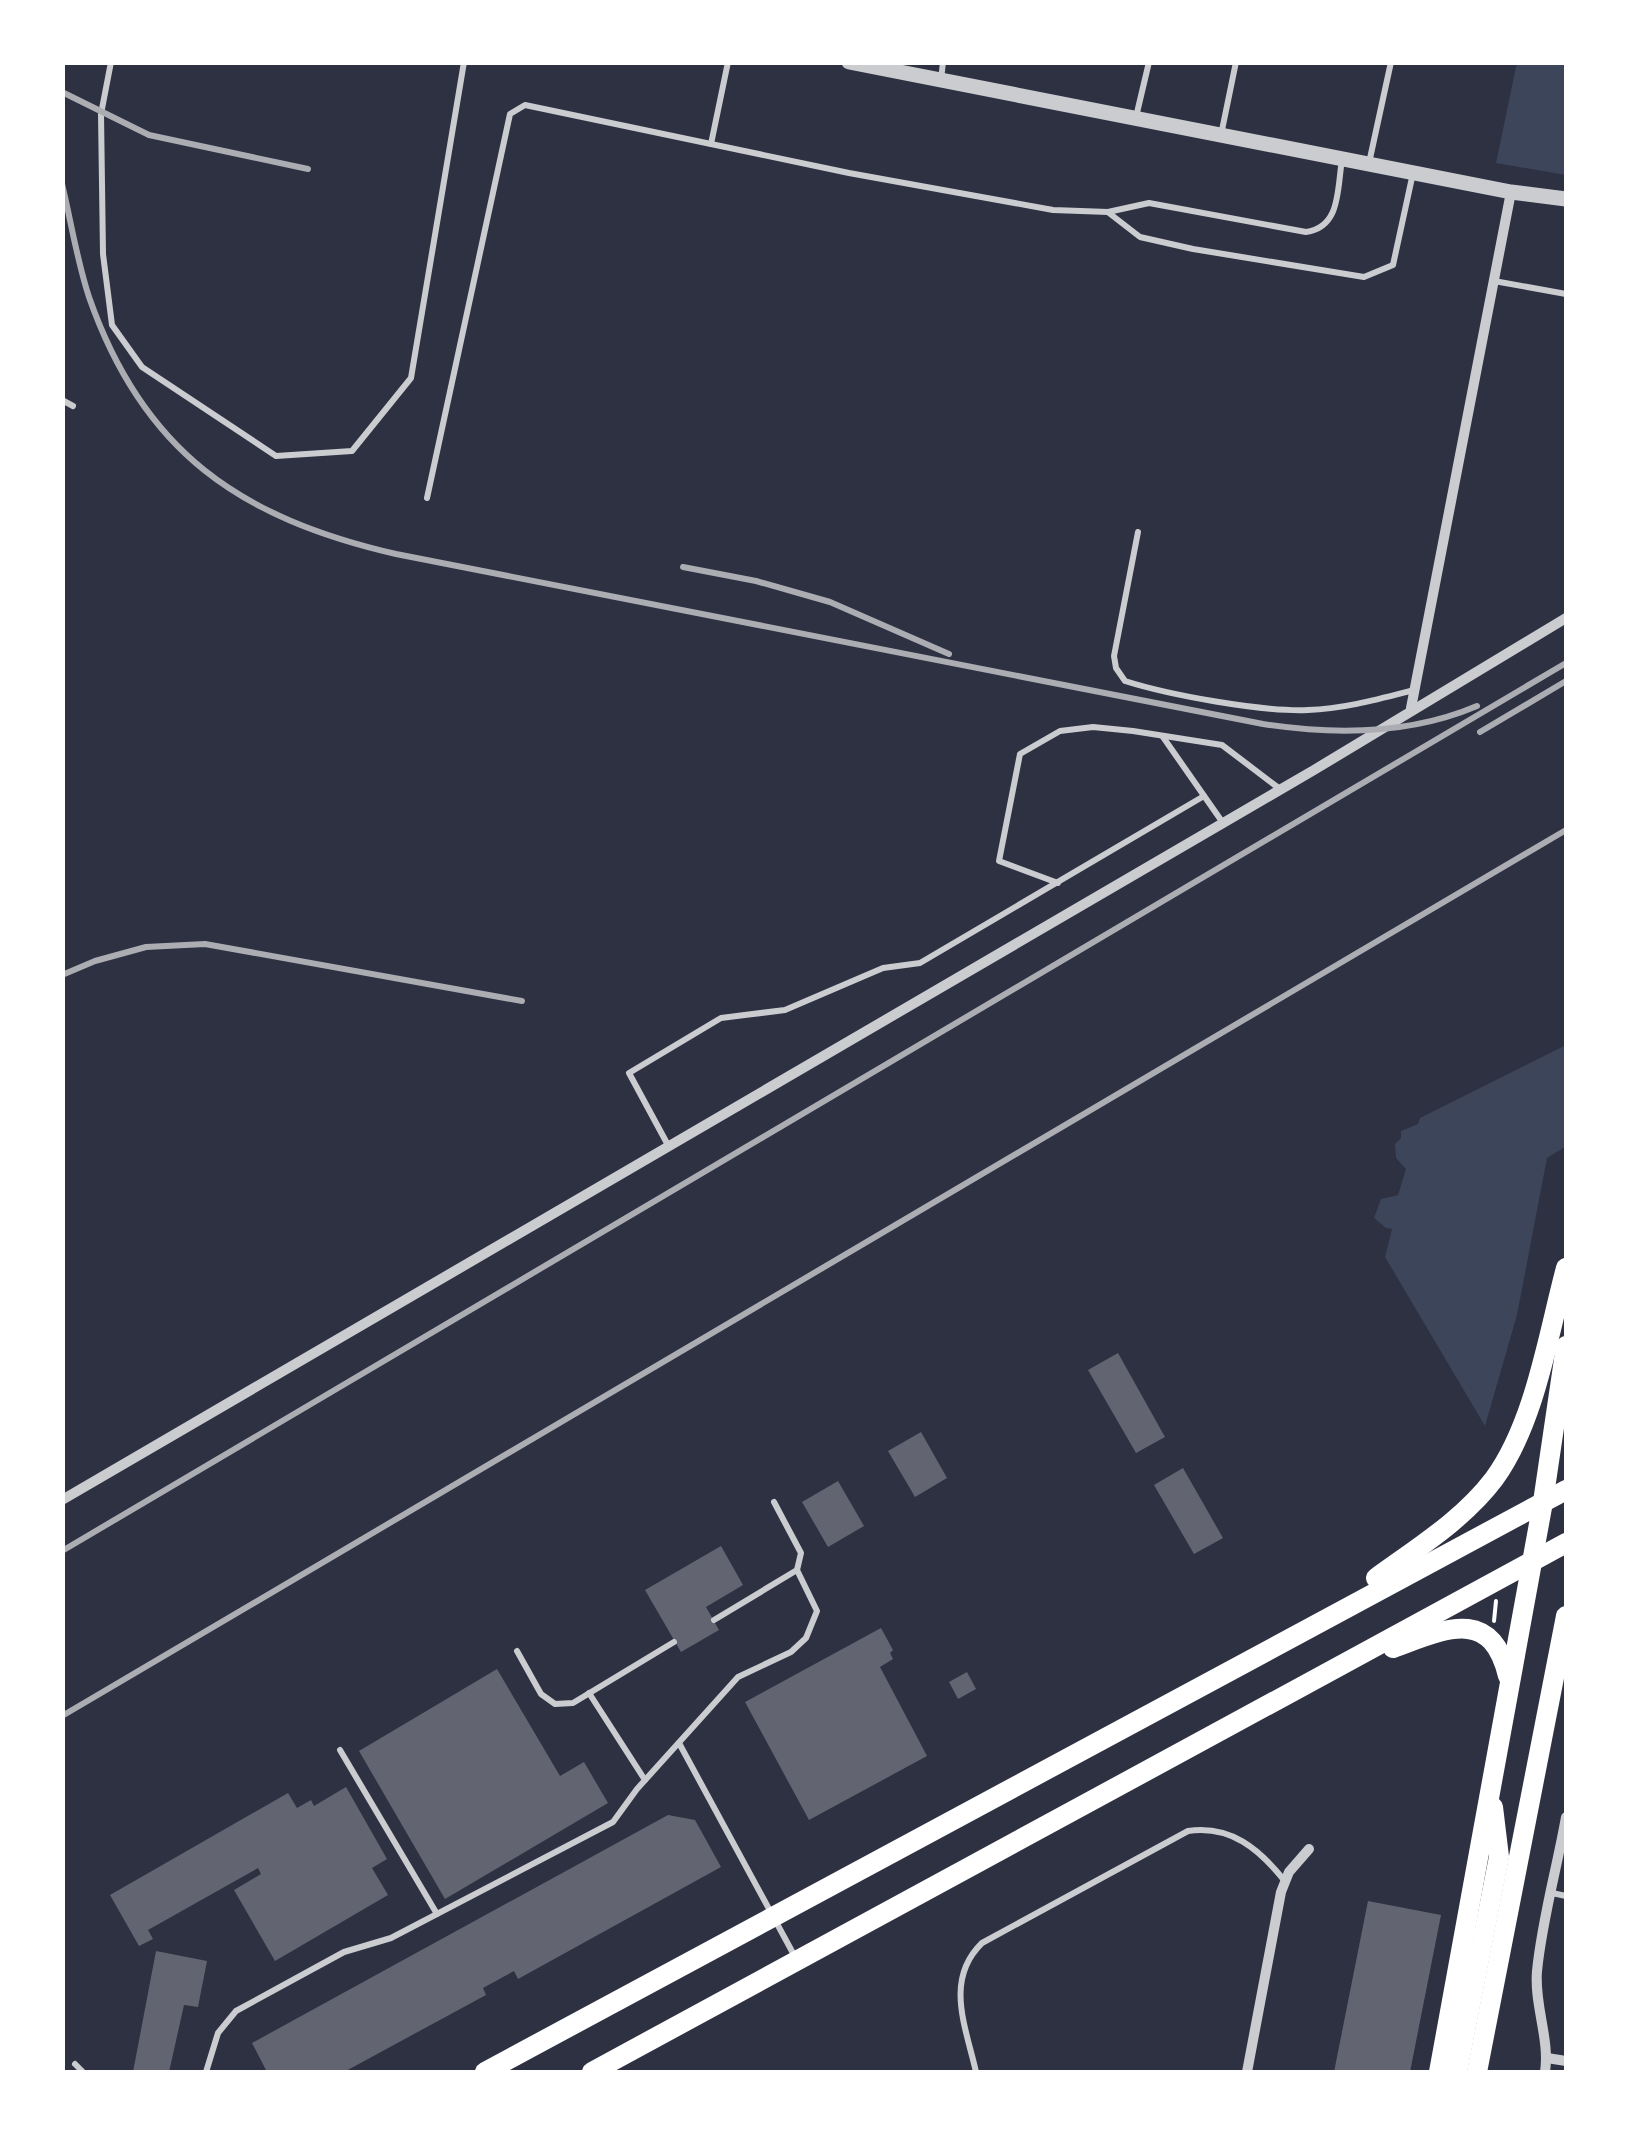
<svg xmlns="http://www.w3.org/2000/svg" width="1629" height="2135" viewBox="0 0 1629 2135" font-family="Overpass,sans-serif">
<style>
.green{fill:#3c4559}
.building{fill:#626471}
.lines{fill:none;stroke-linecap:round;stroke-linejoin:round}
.path{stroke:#fff;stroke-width:4}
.service{stroke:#caccd0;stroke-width:6}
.minor{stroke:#caccd0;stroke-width:10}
.tertiary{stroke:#caccd0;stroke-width:15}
.primary{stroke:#fff;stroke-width:20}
.rail{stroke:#abadb3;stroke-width:6}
</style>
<rect width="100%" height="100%" fill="#2d3142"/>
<g class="green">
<path d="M1517 62 1566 63V175L1496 163Z"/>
<path d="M1566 1045V1142L1565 1147 1547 1158 1517 1315 1485 1426 1385 1257 1392 1229 1386 1228 1374 1218 1381 1199 1398 1195 1406 1169 1396 1158 1395 1144 1401 1138V1131L1418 1124 1420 1118Z"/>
</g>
<g class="building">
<path d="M1118 1353 1165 1437 1136 1453 1088 1370Z"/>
<path d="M921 1432 947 1478 915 1497 888 1451Z"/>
<path d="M1183 1468 1223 1538 1194 1554 1154 1485Z"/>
<path d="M838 1481 864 1526 828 1547 802 1502Z"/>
<path d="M721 1546 743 1585 706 1607 719 1630 681 1652 645 1590Z"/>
<path d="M881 1628 893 1650 890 1653 893 1659 880 1667 927 1756 809 1820 745 1702Z"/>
<path d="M497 1669 560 1776 584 1762 608 1803 445 1899 359 1751Z"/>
<path d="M967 1672 976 1689 958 1699 949 1682Z"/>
<path d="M346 1787 387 1859 372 1868 388 1895 275 1961 234 1890 261 1874 258 1868 148 1930 153 1939 139 1946 110 1895 288 1793 297 1808 311 1800 314 1806Z"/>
<path d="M668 1815 695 1820 721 1867 518 1979 514 1971 483 1988 486 1995 344 2072H267L252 2043Z"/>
<path d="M1368 1901 1441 1915 1410 2072H1334Z"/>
<path d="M156 1951 207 1961 198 2007 184 2005 169 2072H133Z"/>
</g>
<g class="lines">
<path class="path" d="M1494 1621 1496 1601"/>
<g class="service">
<path d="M111 62 101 114 103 254 112 325 142 367 276 456 352 451 411 378 464 62"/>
<path d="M941 80 943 62"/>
<path d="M1136 117 1149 62"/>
<path d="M1221 135 1236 62"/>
<path d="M711 144 728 62"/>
<path d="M1369 163 1391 62"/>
<path d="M1109 213 1140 237 1193 249 1364 277 1393 265 1413 173"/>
<path d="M1494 281 1566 294"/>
<path d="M62 400 73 406"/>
<path d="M427 498 510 114 525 105 849 173 1053 210 1108 212 1149 203 1306 232C1341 227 1337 189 1342 160"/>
<path d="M1138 532 1114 656 1116 668 1125 681C1169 695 1262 712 1308 710 1343 709 1379 699 1414 690"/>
<path d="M1163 737 1223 823"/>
<path d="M1058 883 999 861 1020 754 1060 731 1093 727 1133 731 1222 745 1280 789"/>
<path d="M669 1147 629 1073 721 1018 785 1010 883 968 920 963 1204 796"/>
<path d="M714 1620 797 1570 801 1553 774 1502"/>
<path d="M517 1651 541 1694 555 1704 573 1703 674 1642"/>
<path d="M589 1693 645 1780"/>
<path d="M679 1743 794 1955"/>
<path d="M340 1750 437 1914"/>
<path d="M1552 1893 1566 1896"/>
<path d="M75 2064 83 2072"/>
<path d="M206 2072 218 2033 236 2011 344 1952 391 1938 613 1822 637 1789 738 1677 791 1652 806 1638 817 1611 797 1570"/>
<path d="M976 2072C966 2027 944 1980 982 1943L1188 1831C1231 1825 1259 1849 1284 1880"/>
</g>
<g class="minor">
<path d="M1411 708 1511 192"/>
<path d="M62 1500 1314 770 1566 618"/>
<path d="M1547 2058 1566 2061"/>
<path d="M1247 2072 1281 1892 1289 1872 1309 1849"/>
<path d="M1545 2072C1550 2039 1534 2005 1537 1971 1542 1920 1557 1868 1566 1817"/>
</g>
<path class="tertiary" d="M849 62 1511 192 1566 199"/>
<g class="primary">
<path d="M1376 1578C1417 1548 1463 1520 1494 1479 1535 1423 1548 1335 1566 1268"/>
<path d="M1393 1648C1443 1630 1491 1605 1508 1676"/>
<path d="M485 2072 1566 1490"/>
<path d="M592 2072 1566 1543"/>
<path d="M1439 2072 1543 1502 1566 1346"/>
<path d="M1457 2072 1499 1857 1493 1807"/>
<path d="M1477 2072 1566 1616"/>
</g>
<g class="rail">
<path d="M62 92 149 135 308 169"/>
<path d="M62 184C71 221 77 261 89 297 143 452 240 518 396 554L1263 724C1334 735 1409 735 1477 706"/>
<path d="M683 567 756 581 830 602 949 654"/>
<path d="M1480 732 1566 681"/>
<path d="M62 975 95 961 146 947 205 944 522 1001"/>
<path d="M62 1551 1566 663"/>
<path d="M62 1716 1566 830"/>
</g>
</g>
<rect width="1629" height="2135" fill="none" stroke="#ffffff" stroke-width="130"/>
</svg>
